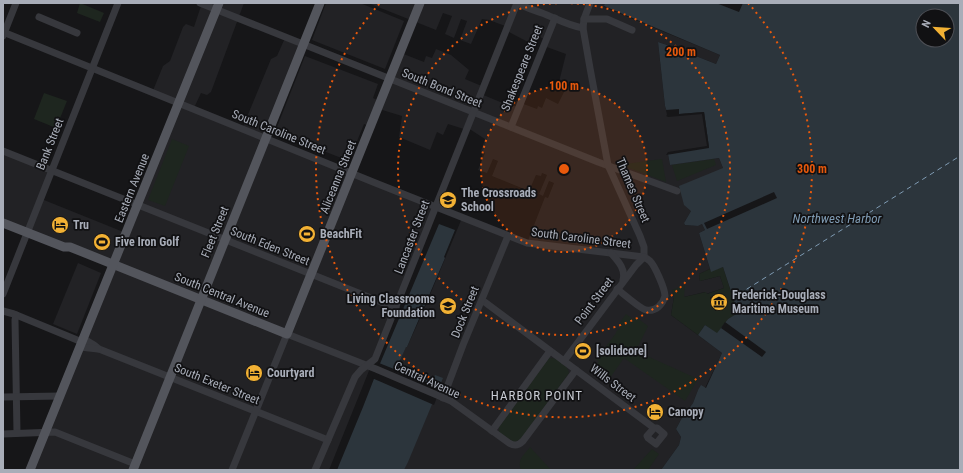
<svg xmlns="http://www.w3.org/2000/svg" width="963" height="473" viewBox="0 0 963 473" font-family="'Roboto Condensed',sans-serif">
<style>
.built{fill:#222225}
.green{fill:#1e261f;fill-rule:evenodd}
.water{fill:#2c353c;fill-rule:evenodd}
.pier{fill:#161618}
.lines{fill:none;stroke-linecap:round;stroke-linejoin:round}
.ferry{stroke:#7f9bb3;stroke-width:1;stroke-dasharray:5 4;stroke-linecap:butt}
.minor{stroke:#37383d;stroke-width:7}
.major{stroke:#53555c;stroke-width:9}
.ring{fill:none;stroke:#e8590c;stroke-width:2;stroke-dasharray:2 4}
.labels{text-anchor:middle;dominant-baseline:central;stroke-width:3.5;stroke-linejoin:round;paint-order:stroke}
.street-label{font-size:12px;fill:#a8adb8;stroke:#111113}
.poi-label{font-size:12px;font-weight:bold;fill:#a8adb8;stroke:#111113;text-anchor:start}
.water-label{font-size:13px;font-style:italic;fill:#7f9bb3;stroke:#111113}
.neighbourhood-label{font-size:13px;letter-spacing:1px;fill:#c9ccd4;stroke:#111113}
.centre{fill:#e8590c;stroke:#111113;stroke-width:2}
.ring-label{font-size:12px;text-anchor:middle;font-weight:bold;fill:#e8590c;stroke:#111113;stroke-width:3.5;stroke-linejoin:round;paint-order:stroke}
</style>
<rect width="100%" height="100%" fill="#161618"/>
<g class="built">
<path d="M202 3H244L211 92 207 95 201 93 193 110 242 129 271 59 277 56 285 38 304 45 266 138 435 207 329 470H30L114 264 3 220V150L50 169 39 198 126 233 178 104 152 93 163 66 170 61 183 27 186 24 194 27Z"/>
<path d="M326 3H360L404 21 385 69 312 40Z"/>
<path d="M368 3H605L604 7 720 55 716 64 673 47 658 42 665 106 668 115 704 112 709 148 668 154 670 165 719 158 723 168 691 211 684 223 685 225 698 226 702 224 705 230 699 233 710 269 699 274 700 281 720 276 724 288 706 294 705 292 684 297V296L673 290 674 297 671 315 722 353 705 388 698 390 693 403 688 410 685 412 676 429 681 437 679 445 661 470H404L439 385 427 379 401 370 398 365 406 346 407 347 422 314 462 218 527 243 545 197 548 198 554 183 549 181 543 196 539 194 547 175 542 173 541 176 536 175 529 191 492 176 498 161 493 159 487 173 478 170 485 153 481 151 485 139 468 128 467 130 448 124 443 135 437 132 430 150 399 137 402 116 379 109 372 127 364 124 349 161 275 132 305 56 378 84 373 98 381 102 401 53 424 62 426 56 432 58 436 49 451 55 469 70 465 79 484 87 481 94 505 104 519 107 521 103 537 109 538 106 542 108 546 98 558 104 565 90 558 86 566 54 544 46 546 41 542 38 531 34 528 42 507 31 508 27 489 20 482 19 471 44 460 40 467 21 461 19 454 38 445 34 452 16 443 13 436 30Z"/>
<path d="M78 263 101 273 77 334 53 324Z"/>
</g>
<g class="green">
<path d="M80 3 104 13 100 22 77 13Z"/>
<path d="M44 93 67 101 56 128 34 119Z"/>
<path d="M172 139 189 146 165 206 148 200Z"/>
<path d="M662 159 666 182 624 166 625 164Z"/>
<path d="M714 159 716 165 677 181 672 165Z"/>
<path d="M723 267 738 314 728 319 717 334 705 325 698 335 671 315 674 297 672 290 685 285 684 297 706 292 707 294 724 288 720 276 700 281 699 274 710 269 711 271ZM721 293 726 307 715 311 710 297Z"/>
<path d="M626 314 633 319 636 317 648 326 636 351 698 379 685 401 624 358 607 382 592 371 599 361 595 359 597 356 598 357 616 333V332L621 326 619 324Z"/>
<path d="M549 358C556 357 568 365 569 373L520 440 514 442 500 433 499 431V427Z"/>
<path d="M530 447 551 470H521C517 459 524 455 530 447Z"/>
<path d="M652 449 659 454 648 470H633Z"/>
</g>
<g class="water">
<path d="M605 3H716L739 12 743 3H960V470H661L679 445 681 437 676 429 685 412 688 410 693 403 698 390 701 385 706 388 722 353 698 335 705 325 717 333 728 319 738 313 723 267 711 272 699 233 705 230 702 224 698 226 685 225 684 223 691 211 684 205 679 186 723 168 719 158 670 165 668 154 709 147 704 112 668 115 665 106 658 42 673 47 716 64 720 55 604 6ZM923 16H947V40H923Z"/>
<path d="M439 224 455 230 444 257 445 258 407 347H406L398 365 401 370 431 382 435 375 443 378 408 462 404 470H337L363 407 379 366Z"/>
</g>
<g class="pier">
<path d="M679 109V114L704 112 709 148 666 155 668 152 707 146 702 114 668 117 666 116 667 115 666 110Z"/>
<path d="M774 192 777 198 707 229 704 223Z"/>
<path d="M725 322 766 352 762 357 721 328Z"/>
<path d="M379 363 439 387V392L434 405 372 378Z"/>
</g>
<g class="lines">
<path class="ferry" d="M739 294 960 156"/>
<g class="minor">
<path d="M200 3 598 162 677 191"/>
<path d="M519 3C525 8 534 10 542 13 555 18 569 26 583 28"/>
<path d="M590 3 584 19 583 28 590 68 608 165 640 236 644 247V257"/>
<path d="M39 17 77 33"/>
<path d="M584 19H607L632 30"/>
<path d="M3 32 378 184 527 243 644 257C646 258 648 259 650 261 655 266 665 289 665 296 663 304 656 312 646 310 639 308 624 294 617 289"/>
<path d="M3 36 16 3"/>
<path d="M511 127 555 18"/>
<path d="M3 151 396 308"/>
<path d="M611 253C618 261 626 269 623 280"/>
<path d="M3 294 118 3"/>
<path d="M482 300 654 428H657L664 434 656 444 648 438 647 436 654 428"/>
<path d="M3 311 14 314 82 342"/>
<path d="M16 315 15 320 17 433"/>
<path d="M84 339 94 345 99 349 328 440"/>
<path d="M80 347 98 349"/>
<path d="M564 361 636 265 644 257"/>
<path d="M3 397 60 396"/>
<path d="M443 398 463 345 508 236"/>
<path d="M492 431 550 351"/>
<path d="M3 434 55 432 135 464"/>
<path d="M232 470 287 334 376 369 451 401 509 443C514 446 518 446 523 441L576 370"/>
<path d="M315 470 355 377 361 370 375 359 379 349 517 3"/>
</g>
<g class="major">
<path d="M3 223 64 247H70L287 334 420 3"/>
<path d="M30 470 219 3"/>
<path d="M133 470 320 3"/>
</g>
</g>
<circle cx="564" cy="169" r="83" fill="#e8590c" fill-opacity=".12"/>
<g class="ring">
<circle cx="564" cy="169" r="83"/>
<path d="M565 3A166 166 0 1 1 563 3"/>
<path d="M748 3A248 248 0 1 1 380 3"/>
</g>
<defs>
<g id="school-disc" transform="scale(0.9)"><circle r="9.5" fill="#f2b134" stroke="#111113"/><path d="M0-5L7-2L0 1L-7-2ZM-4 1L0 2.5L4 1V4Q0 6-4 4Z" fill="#111"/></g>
<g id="hotel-disc" transform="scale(0.9)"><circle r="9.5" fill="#f2b134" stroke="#111113"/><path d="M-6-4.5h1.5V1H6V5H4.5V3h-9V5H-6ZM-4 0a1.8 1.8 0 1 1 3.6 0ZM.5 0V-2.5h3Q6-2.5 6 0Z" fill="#111"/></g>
<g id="stadium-disc" transform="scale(0.9)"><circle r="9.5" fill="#f2b134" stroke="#111113"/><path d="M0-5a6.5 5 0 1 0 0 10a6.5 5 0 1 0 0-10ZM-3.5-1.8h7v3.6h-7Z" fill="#111"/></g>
<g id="museum-disc" transform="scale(0.9)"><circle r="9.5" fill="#f2b134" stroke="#111113"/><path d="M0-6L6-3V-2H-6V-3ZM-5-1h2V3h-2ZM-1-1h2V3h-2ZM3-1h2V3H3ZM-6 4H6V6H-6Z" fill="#111"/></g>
</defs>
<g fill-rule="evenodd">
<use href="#school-disc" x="448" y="200"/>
<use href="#hotel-disc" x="60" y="225"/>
<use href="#stadium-disc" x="307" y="234"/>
<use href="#stadium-disc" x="102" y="242"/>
<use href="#museum-disc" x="719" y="302"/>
<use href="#school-disc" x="448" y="306"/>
<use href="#stadium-disc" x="583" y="351"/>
<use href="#hotel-disc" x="254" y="373"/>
<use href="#hotel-disc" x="655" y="412"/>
</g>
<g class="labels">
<g class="street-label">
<text transform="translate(522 68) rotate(-68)">Shakespeare Street</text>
<text transform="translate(442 88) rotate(22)">South Bond Street</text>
<text transform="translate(279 132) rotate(22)">South Caroline Street</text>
<text transform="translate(50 144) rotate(-68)">Bank Street</text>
<text transform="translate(338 177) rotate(-68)">Aliceanna Street</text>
<text transform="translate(132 188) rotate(-68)">Eastern Avenue</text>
<text transform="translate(633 190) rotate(67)">Thames Street</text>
<text transform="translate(215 232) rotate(-68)">Fleet Street</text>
<text transform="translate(412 237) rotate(-69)">Lancaster Street</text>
<text transform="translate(581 238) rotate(7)">South Caroline Street</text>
<text transform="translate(270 246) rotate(22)">South Eden Street</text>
<text transform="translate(222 295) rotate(22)">South Central Avenue</text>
<text transform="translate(594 301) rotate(-53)">Point Street</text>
<text transform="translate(465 312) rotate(-68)">Dock Street</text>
<text transform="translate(427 380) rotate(25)">Central Avenue</text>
<text transform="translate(613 383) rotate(37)">Wills Street</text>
<text transform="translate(217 384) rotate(22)">South Exeter Street</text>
</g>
<g class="poi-label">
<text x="461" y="193">The Crossroads<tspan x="461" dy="14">School</tspan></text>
<text x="73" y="225">Tru</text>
<text x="320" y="234">BeachFit</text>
<text x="115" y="242">Five Iron Golf</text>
<text x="732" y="295">Frederick-Douglass<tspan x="732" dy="14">Maritime Museum</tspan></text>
<text x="435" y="299" text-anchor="end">Living Classrooms<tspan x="435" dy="14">Foundation</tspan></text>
<text x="596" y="351">[solidcore]</text>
<text x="267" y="373">Courtyard</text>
<text x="668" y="412">Canopy</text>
</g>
<g class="water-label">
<text x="837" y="218">Northwest Harbor</text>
</g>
<g class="neighbourhood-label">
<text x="537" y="395">HARBOR POINT</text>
</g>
</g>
<circle cx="564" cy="169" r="6" class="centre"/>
<g class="ring-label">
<text x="681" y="56">200 m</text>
<text x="564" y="90">100 m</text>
<text x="812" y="173">300 m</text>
</g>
<rect width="963" height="473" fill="none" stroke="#a8adb8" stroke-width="8"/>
<g transform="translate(935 28) rotate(295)"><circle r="19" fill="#111113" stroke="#4d4f55"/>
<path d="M0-3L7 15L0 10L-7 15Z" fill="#f2b134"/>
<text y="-6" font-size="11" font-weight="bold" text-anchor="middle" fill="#a8adb8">N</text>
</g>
</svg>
